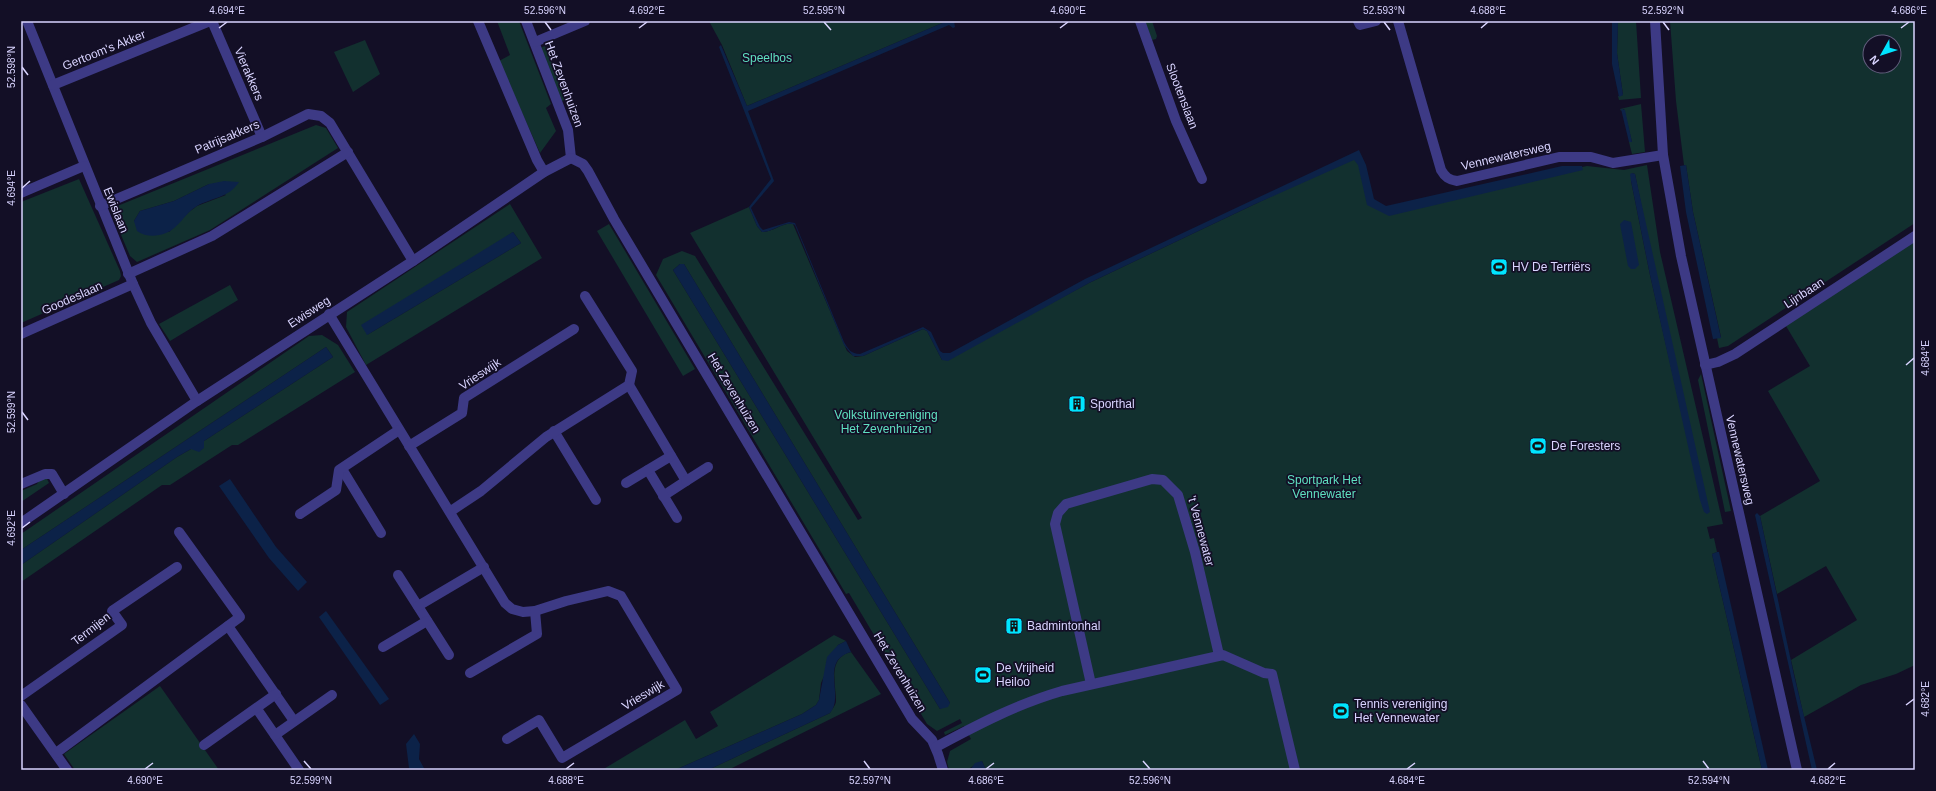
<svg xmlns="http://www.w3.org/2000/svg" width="1936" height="791" viewBox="0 0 1936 791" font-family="Arial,sans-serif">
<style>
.green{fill:#12302f;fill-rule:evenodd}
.water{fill:#0c2248}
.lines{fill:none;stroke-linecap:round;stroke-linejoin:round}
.minor{stroke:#3d3a85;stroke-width:10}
.ticks{fill:none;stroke:#d9d4ff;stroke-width:1.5}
.labels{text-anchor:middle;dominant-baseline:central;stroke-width:3.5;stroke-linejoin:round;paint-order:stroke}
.street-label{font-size:12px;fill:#d9d4ff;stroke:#130f26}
.park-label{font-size:12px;fill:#5fe0c0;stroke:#130f26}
.poi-label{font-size:12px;fill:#d9d4ff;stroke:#130f26;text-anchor:start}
.neatline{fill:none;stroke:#d9d4ff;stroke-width:1.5}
.ticks-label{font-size:10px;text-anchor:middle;fill:#d9d4ff}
</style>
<rect width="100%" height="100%" fill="#130f26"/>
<g class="green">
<path d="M497 21H519L551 104 546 108 556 131 540 153 499 61 510 55Z"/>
<path d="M709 21H947L747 106 722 45Z"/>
<path d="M1144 21H1152L1157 36 1156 39 1152 40Z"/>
<path d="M1618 21H1636L1641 98 1619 100 1618 96 1623 95 1617 53Z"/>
<path d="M1670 21H1915V223L1728 346 1719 348 1717 338 1721 337 1693 212 1686 165H1684L1676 101ZM1870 42H1894V66H1870Z"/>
<path d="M365 40 380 74 353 92 334 52Z"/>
<path d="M545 46 567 99 560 102 540 48Z"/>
<path d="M1641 104 1645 152 1632 154 1629 142H1632L1624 109 1621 111 1620 109Z"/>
<path d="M316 125 326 128 338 148 210 230 137 262 130 256 110 209ZM209 184 226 195 197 206 189 212 169 232 134 221 140 211 174 201Z"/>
<path d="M1358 155 1370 196 1381 208 1587 166 1624 170 1647 165 1660 252 1723 524 1707 527 1710 539 1714 538 1717 552 1712 554 1762 770H986L982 761 970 768V770H949L947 762 950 751 971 739 964 726 945 735 944 732 962 723 960 719 937 731 927 724 849 593 846 594 656 275 663 259 682 251 695 256 858 520 862 518 690 233 749 207 757 226 762 232C773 232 783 222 793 224L847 351 855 357 863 356 923 329 927 331 942 360 1033 313 1089 283ZM1632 173 1635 174 1704 512 1650 275 1631 181ZM680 264H684L950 703 940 709 673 270Z"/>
<path d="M79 179 120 271 121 276 119 280 21 323V202Z"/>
<path d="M510 204 542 258 366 365 346 327 347 312ZM513 232 521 243 367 335Z"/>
<path d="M609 224 695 369 683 376 597 231Z"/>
<path d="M1915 241V665L1896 674 1861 685 1804 717 1791 660 1857 620 1826 566 1777 594 1760 516 1820 481 1768 391 1810 366 1786 326Z"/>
<path d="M230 285 238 300 170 341 159 324Z"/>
<path d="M322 335 338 345 355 372 238 445H232L170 485H162L21 582V565L177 457 191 449 203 448 204 441 333 357 326 347 21 550V534L309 336Z"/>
<path d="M1701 374 1731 511 1725 512 1698 380Z"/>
<path d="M40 479H47L49 483 21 502V491L37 484Z"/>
<path d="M834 635 846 641 838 645 821 683 819 700 816 705 802 714 675 770H602L685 720 696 739 718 726 710 712Z"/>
<path d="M851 652 881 694 728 770H708L830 713C832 709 836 705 836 701 836 684 827 658 851 652Z"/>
<path d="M160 686 219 770H75L64 754Z"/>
</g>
<g class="water">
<path d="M947 21H954L955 27 953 28 949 25 748 111 774 181 751 208 760 227 763 230 789 222 795 223 844 342C848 349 851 354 860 354L923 327 931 332 940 351 943 353H950L1085 279 1359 150 1366 165 1374 199 1386 206 1562 166H1582L1583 170 1389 216 1367 205 1358 165 1354 160 1253 205 1089 283 948 361 942 360 927 331 923 329 863 356H853L844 345 795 225C785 220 772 233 762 232L757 226 749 207 771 179 719 47 721 45 747 106Z"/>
<path d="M1612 21H1618L1617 53 1623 95 1619 97 1612 64Z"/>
<path d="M1621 109 1625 110 1632 142H1629Z"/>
<path d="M1686 165 1693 212 1721 338 1713 339 1686 212 1680 166Z"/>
<path d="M1632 173 1635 174 1710 512 1707 514 1704 512 1700 500 1650 275 1631 181 1630 174Z"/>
<path d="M224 181 239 182C229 198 211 198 197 206 185 213 178 229 166 233 156 237 146 237 137 231L134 221 140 211 174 201 209 184Z"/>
<path d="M1624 220 1631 222 1639 265 1635 269H1631L1628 266 1620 224Z"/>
<path d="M513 232 521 243 367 335 361 325Z"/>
<path d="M680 264H684L950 703 948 707 940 709 673 270Z"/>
<path d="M326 347 333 357 204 441V448L199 452 191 449 177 457 21 565V550Z"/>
<path d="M230 479 276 547 307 582 298 591 269 558 219 486Z"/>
<path d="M1757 513 1760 516 1794 675 1817 770H1812L1755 515Z"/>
<path d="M1717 552H1719L1768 770H1762L1712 554Z"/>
<path d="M326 611 389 699 380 705 319 617Z"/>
<path d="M846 641 851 652C819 661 845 696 830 713L708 770H675L802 714 816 705 819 700 827 657 838 645Z"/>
<path d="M414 734 420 744 419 759 425 770H411L409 768 406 744Z"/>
<path d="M982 761 986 770H970L975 763Z"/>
</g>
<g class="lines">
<g class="minor">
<path d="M27 21 133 284 151 323 197 401"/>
<path d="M212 21 262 137"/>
<path d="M478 21 537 160 544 172"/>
<path d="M526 21 568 130 571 158"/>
<path d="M1140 21 1176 121 1202 179"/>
<path d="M1358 21 1360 25 1376 21"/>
<path d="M1398 21 1441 170C1445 177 1449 180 1457 181L1559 157H1591L1613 163 1663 155"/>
<path d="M1655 21 1663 155 1681 256 1797 770"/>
<path d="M535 42 585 21"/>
<path d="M53 85 210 21"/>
<path d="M571 158 583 164 588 171 614 219 912 719 932 740 938 754 943 770"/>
<path d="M21 193 84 166"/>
<path d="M100 206 262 137 308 114 321 116 330 123 413 261"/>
<path d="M128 274 212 236 348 152"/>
<path d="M329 314 505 603 512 609 523 612 535 611 566 601 608 591 621 596 677 690 562 758 539 720 507 739"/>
<path d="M21 334 133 284"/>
<path d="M1705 365 1718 362 1735 354 1915 236"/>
<path d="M629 385 686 481 663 496"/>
<path d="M554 431 596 500"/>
<path d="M409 446 462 413 464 398 574 329"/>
<path d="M342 469 381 533"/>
<path d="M648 470 677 518"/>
<path d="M686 481 708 467"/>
<path d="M626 483 671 456"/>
<path d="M21 484 45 474H52L64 494"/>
<path d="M451 511 481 491 546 437 629 385 632 371 585 296"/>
<path d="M300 514 336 490 339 470 399 430"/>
<path d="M21 523 197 401 413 261 544 172 571 158"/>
<path d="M398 575 449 655"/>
<path d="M418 606 484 567"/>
<path d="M228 626 294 721"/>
<path d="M383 647 427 621"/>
<path d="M470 673 537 634 535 611"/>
<path d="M1091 684 1055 524 1058 513 1066 504 1152 479 1163 480 1178 495 1195 552 1219 655"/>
<path d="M21 696 122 625 112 611 177 567"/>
<path d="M21 705 67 770"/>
<path d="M257 709 299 770"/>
<path d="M275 735 332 695"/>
<path d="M204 745 276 694"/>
<path d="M936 747C977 725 1017 704 1062 691L1223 655 1264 673 1272 674 1295 770"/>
<path d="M56 753 240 617 179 532"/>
</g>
</g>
<path class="ticks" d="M545 22 551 30M824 22 831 30M1384 22 1390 30M1663 22 1669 30M219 28 227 22M639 28 647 22M1060 28 1068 22M1481 28 1488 22M1901 28 1909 22M22 67 28 75M22 188 30 181M1906 365 1914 358M22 412 28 420M22 528 30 522M1906 705 1914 699M304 761 311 769M864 761 870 769M1143 761 1150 769M1703 761 1709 769M145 769 153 763M566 769 574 763M986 769 994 763M1407 769 1415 763M1828 769 1835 763"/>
<defs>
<g id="stadium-square" transform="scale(0.9)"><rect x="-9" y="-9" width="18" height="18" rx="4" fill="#00e5ff" stroke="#130f26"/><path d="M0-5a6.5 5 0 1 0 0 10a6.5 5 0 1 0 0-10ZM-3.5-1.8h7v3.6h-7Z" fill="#111"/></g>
<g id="building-square" transform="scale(0.9)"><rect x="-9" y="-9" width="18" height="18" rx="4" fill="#00e5ff" stroke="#130f26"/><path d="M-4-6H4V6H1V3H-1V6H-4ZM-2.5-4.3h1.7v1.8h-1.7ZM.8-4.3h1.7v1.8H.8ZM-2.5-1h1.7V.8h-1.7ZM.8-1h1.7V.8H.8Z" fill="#111"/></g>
</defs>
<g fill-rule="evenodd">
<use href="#stadium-square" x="1499" y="267"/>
<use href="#building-square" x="1077" y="404"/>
<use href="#stadium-square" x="1538" y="446"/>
<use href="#building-square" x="1014" y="626"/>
<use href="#stadium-square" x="983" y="675"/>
<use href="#stadium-square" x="1341" y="711"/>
</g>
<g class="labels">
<g class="street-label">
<text transform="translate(104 50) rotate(-22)">Gertoom's Akker</text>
<text transform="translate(249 74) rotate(67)">Vierakkers</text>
<text transform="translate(564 84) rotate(70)">Het Zevenhuizen</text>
<text transform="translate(1182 96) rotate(69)">Slootenslaan</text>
<text transform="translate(227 137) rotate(-23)">Patrijsakkers</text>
<text transform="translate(1506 156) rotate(-13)">Vennewatersweg</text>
<text transform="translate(116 210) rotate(68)">Ewislaan</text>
<text transform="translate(1804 293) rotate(-33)">Lijnbaan</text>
<text transform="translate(72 298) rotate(-24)">Goodeslaan</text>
<text transform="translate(309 312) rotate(-33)">Ewisweg</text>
<text transform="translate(480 374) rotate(-34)">Vrieswijk</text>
<text transform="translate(734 393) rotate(59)">Het Zevenhuizen</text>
<text transform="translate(1740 460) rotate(77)">Vennewatersweg</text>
<text transform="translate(1201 531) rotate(75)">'t Vennewater</text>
<text transform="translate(91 629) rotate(-38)">Termijen</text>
<text transform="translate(900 672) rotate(59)">Het Zevenhuizen</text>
<text transform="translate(643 695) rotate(-31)">Vrieswijk</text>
</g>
<g class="park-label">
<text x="767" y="58">Speelbos</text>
<text x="886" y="415">Volkstuinvereniging<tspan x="886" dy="14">Het Zevenhuizen</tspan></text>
<text x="1324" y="480">Sportpark Het<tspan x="1324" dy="14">Vennewater</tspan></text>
</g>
<g class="poi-label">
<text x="1512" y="267">HV De Terriërs</text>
<text x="1090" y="404">Sporthal</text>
<text x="1551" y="446">De Foresters</text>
<text x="1027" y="626">Badmintonhal</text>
<text x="996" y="668">De Vrijheid<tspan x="996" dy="14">Heiloo</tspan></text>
<text x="1354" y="704">Tennis vereniging<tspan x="1354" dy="14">Het Vennewater</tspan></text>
</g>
</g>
<rect width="1936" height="791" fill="none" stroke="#130f26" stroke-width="44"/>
<g transform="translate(1882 54) rotate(231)"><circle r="19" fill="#130f26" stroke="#625e7d"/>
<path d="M0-3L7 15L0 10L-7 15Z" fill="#00e5ff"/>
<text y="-6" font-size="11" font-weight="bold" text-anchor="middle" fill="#d9d4ff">N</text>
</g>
<rect x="22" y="22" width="1892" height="747" class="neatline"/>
<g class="ticks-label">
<text x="227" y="14">4.694°E</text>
<text x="545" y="14">52.596°N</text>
<text x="647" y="14">4.692°E</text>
<text x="824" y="14">52.595°N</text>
<text x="1068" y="14">4.690°E</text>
<text x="1384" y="14">52.593°N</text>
<text x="1488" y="14">4.688°E</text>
<text x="1663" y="14">52.592°N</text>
<text x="1909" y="14">4.686°E</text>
<text transform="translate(11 67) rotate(-90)" y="4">52.598°N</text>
<text transform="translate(11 188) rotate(-90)" y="4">4.694°E</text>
<text transform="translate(1925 358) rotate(-90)" y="4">4.684°E</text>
<text transform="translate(11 412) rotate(-90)" y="4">52.599°N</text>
<text transform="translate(11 528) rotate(-90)" y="4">4.692°E</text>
<text transform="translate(1925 699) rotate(-90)" y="4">4.682°E</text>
<text x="145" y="784">4.690°E</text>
<text x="311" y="784">52.599°N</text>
<text x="566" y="784">4.688°E</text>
<text x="870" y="784">52.597°N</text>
<text x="986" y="784">4.686°E</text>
<text x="1150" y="784">52.596°N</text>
<text x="1407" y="784">4.684°E</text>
<text x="1709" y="784">52.594°N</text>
<text x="1828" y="784">4.682°E</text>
</g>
</svg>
